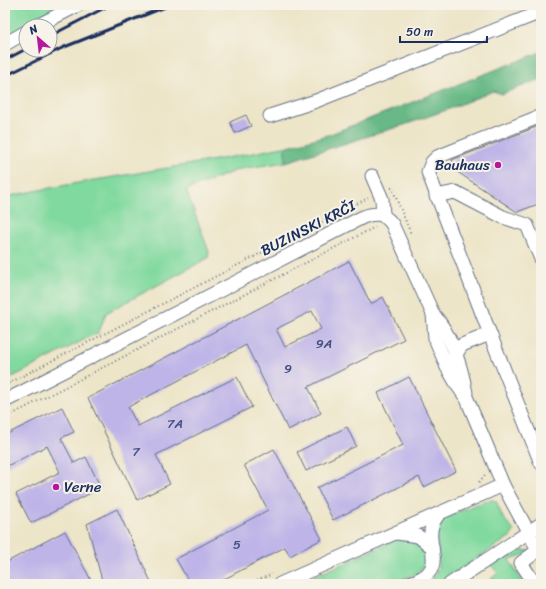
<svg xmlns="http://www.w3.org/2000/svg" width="546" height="589" viewBox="0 0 546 589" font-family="Sriracha,sans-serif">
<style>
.green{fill:#80d99e;stroke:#4e847e}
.forest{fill:#68b985;stroke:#427472}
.building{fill:#beb4e8;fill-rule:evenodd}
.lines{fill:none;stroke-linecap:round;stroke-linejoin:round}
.minor-casing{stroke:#646f83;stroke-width:15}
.path{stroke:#646f83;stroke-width:2;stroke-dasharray:1 3;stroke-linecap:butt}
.minor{stroke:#fff;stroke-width:13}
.rail{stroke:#1b2f5e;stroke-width:3}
.poi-dot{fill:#b5179e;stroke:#f7f3e8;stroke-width:1.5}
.labels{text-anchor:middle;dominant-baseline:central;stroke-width:4;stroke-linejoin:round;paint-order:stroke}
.number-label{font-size:13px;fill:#445080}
.poi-label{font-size:15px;fill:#1b2f5e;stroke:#f7f3e8;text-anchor:end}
.street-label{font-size:15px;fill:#1b2f5e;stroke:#f7f3e8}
</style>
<rect width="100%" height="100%" fill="#f7f3e8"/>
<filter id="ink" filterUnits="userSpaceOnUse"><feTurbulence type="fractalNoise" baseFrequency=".025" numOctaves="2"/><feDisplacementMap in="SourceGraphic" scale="8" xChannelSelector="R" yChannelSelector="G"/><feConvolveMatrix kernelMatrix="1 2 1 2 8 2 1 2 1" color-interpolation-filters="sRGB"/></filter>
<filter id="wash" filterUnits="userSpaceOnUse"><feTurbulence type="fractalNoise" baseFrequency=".012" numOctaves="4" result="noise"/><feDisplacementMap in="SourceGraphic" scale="16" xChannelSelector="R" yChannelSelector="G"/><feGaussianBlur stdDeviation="0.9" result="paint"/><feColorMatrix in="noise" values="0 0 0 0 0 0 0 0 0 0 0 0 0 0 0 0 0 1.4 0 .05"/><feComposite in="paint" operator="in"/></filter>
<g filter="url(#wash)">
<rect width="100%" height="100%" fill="#ede5c8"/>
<g class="green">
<path d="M5 5H68L5 38Z"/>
<path d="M288 146 285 150 286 162 240 169 186 190 209 252 208 258 106 313 99 332 5 381V197C99 177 194 166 288 146Z"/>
<path d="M492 500 496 501 502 516 514 531 511 536 438 584H425C453 566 427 540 441 522 448 514 475 505 486 501Z"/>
<path d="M399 539 415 541 422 546 426 553V561L418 573 404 579 349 584H297Z"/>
<path d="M512 550 532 551C527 555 516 556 509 560L524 584H485L498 573 491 565Z"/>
</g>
<path class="forest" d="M541 52V79L502 94 493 91 449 109 407 124 286 162 285 149 288 146 328 135Z"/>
<g id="blocks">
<g class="building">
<path d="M246 115 251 126 235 133 230 122Z"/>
<path d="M541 125V203L517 212 456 171 452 160Z"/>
<path d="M349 261 371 304 383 297 404 339 308 387 321 413 288 430 246 345 128 407 138 426 237 377 252 407 156 455 170 484 137 500 88 398ZM312 311 321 329 285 347 276 329Z"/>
<path d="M409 377 456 471 424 487 419 477 333 520 317 488 403 445 378 393Z"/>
<path d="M62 407 74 432 61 438 74 463 86 457 101 488 31 523 16 494 60 472 47 446 5 467V435Z"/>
<path d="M347 427 356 446 306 471 297 452Z"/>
<path d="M274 449 322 539 290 556 285 547 215 584H190L176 559 268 510 244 465Z"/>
<path d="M117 509 152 584H103L87 524Z"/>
<path d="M65 531 93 584H5V563Z"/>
</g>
</g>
</g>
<g filter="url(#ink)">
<use href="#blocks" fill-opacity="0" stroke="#646f83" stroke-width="1"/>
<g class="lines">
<g class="minor-casing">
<g id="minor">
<path d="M37 26 78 5"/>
<path d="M5 44 26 32"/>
<path d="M270 116 316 101 541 12"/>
<path d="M372 176 382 199 383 215"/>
<path d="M436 196 455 192 503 217 527 225 541 259"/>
<path d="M433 314C452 336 461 365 466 393"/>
<path d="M490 334 428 172 432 162 437 157 541 116"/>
<path d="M447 367 462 345 490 334 541 463"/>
<path d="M5 401 363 217C376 212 384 213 392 224L433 314 435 338 447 367 458 386 467 399 503 485 537 548V551L521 563 535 584"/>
<path d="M397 533 418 536 432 547"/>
<path d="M280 584 503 485"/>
<path d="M407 584C459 569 413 540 440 513"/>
<path d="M450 584 541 524"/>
</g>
</g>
<g class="path">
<path d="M391 188H392L411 234"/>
<path d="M5 385 368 198"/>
<path d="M5 418 377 226"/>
<path d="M479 482 485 475"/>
<path d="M250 584 272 574"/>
</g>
<use href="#minor" class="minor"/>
<g class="rail">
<path d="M50 36 110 5"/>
<path d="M5 60 26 49"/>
<path d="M5 76 62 48 170 5"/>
</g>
</g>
</g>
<g class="poi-dot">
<circle cx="498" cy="165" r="4"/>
<circle cx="56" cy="487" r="4"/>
</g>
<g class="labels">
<g class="number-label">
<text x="324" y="343">9A</text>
<text x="288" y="368">9</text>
<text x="175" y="423">7A</text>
<text x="136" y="451">7</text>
<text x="237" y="544">5</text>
</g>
<g class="poi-label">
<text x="490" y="165">Bauhaus</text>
<text x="64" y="487" text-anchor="start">Verne</text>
</g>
<g class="street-label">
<text transform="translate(308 228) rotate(-27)">BUZINSKI KRČI</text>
</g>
</g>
<rect width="546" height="589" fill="none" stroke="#f7f3e8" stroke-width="20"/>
<g transform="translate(38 38) rotate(332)"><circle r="19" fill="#f7f3e8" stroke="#9fa5b1"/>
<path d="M0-3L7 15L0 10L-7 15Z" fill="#b5179e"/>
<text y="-6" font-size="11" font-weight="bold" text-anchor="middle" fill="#1b2f5e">N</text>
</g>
<path d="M400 36v6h87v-6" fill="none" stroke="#1b2f5e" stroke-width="2"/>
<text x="406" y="36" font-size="12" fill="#1b2f5e" stroke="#f7f3e8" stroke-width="3" paint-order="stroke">50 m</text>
</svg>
